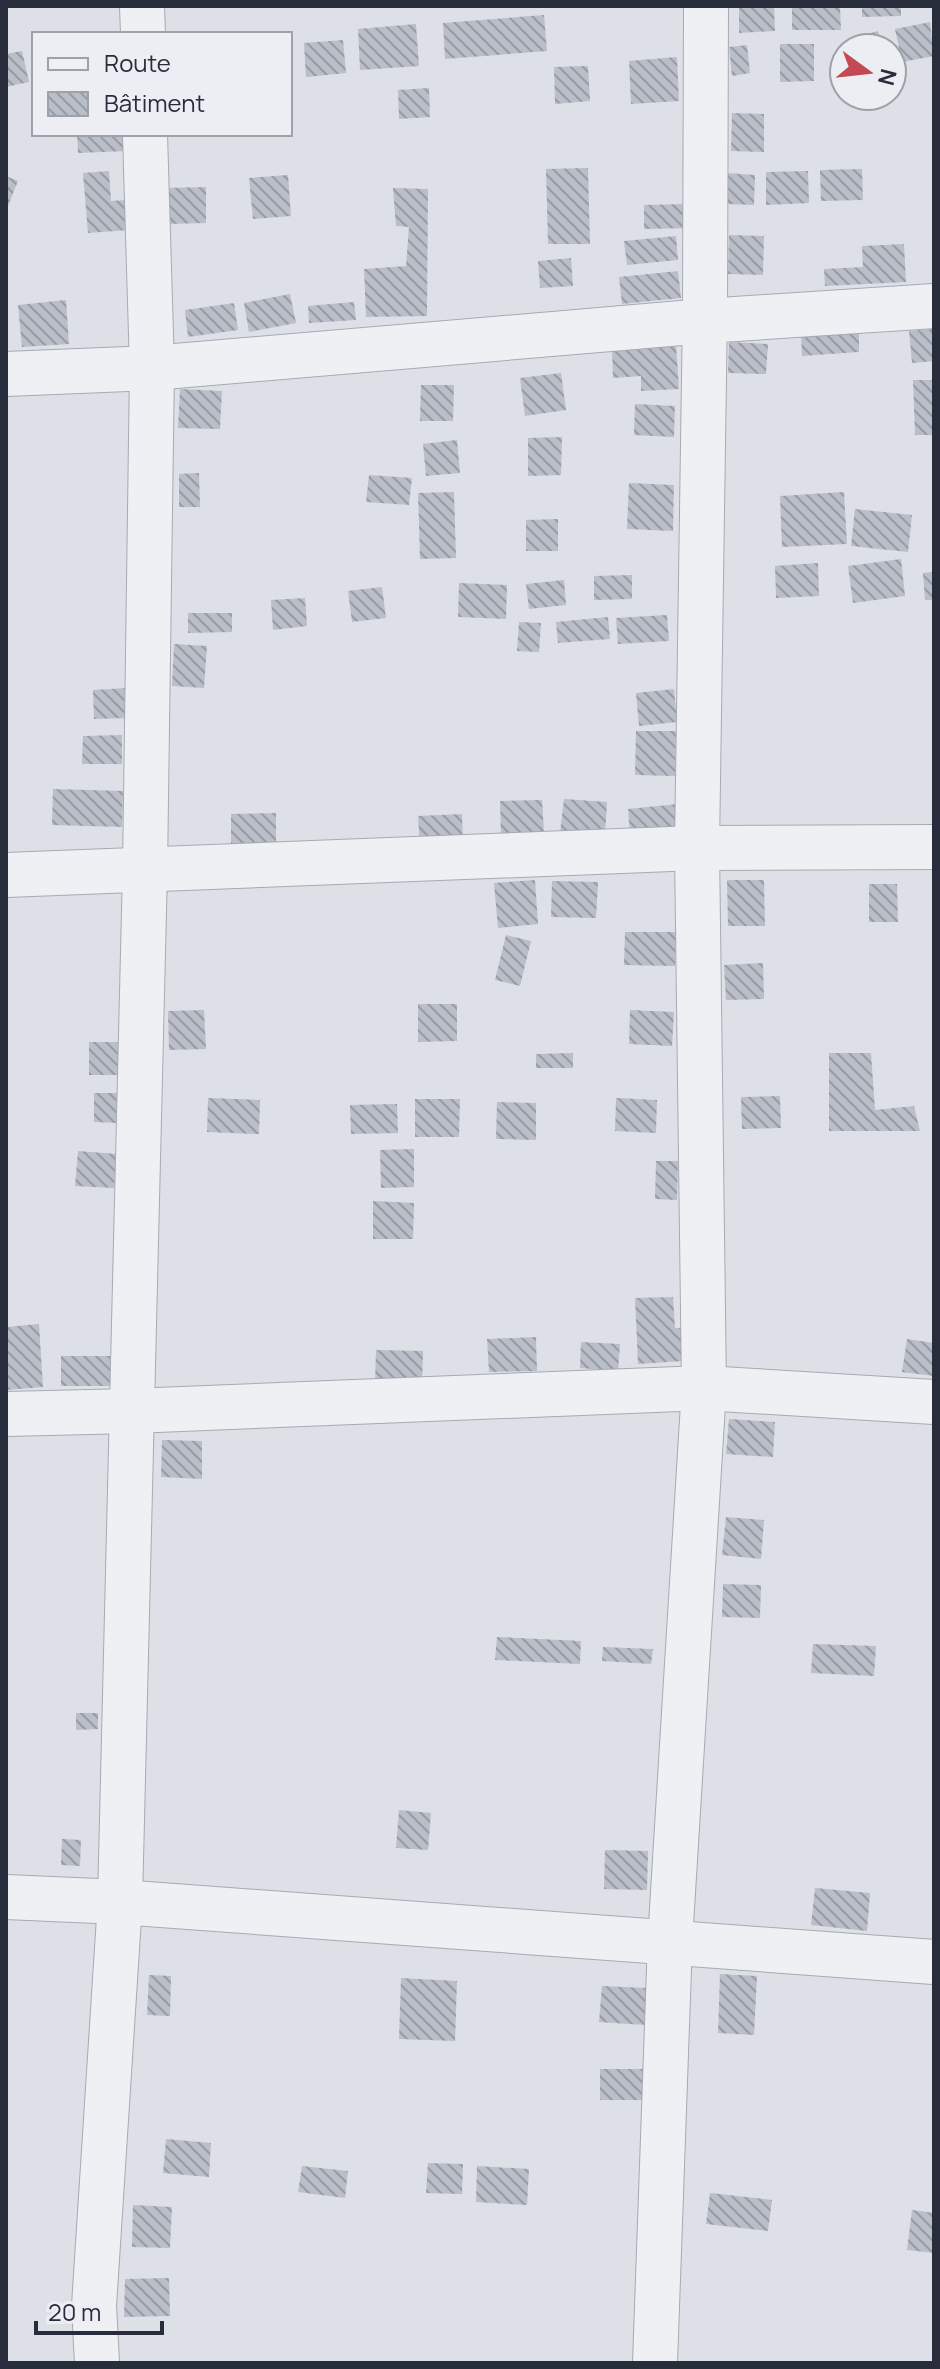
<svg xmlns="http://www.w3.org/2000/svg" width="940" height="2369" viewBox="0 0 940 2369" font-family="Manrope,sans-serif">
<style>
.building{fill:url(#building-back-hatch)}
.lines{fill:none;stroke-linecap:round;stroke-linejoin:round}
.minor-casing{stroke:#a6aab3;stroke-width:46}
.minor{stroke:#eff0f4;stroke-width:44}
</style>
<defs>
<pattern id="building-back-hatch" width="6" height="6" patternUnits="userSpaceOnUse" patternTransform="scale(2)"><rect width="6" height="6" fill="#babec8"/><path d="M-1 5l2 2M0 0l6 6M5-1l2 2" fill="none" stroke="#979ba4"/></pattern>
</defs>
<rect width="100%" height="100%" fill="#dde0e6"/>
<g class="building">
<path d="M739 6H774L775 31 739 33Z"/>
<path d="M792 6H840L841 30H792Z"/>
<path d="M862 6H901V16L862 17Z"/>
<path d="M544 15 547 51 445 59 443 23Z"/>
<path d="M930 22 934 56 902 62 895 29Z"/>
<path d="M416 24 419 66 360 70 358 29Z"/>
<path d="M878 31 882 48H859L857 37Z"/>
<path d="M343 40 346 73 306 77 304 43Z"/>
<path d="M780 44H814V81L780 82Z"/>
<path d="M747 45 750 73 732 76 729 47Z"/>
<path d="M22 51 29 82 6 87V54Z"/>
<path d="M677 57 679 101 631 104 629 61Z"/>
<path d="M588 66 590 101 555 104 554 67Z"/>
<path d="M429 88 430 117 399 119 398 90Z"/>
<path d="M732 113 764 114V152L731 151Z"/>
<path d="M77 134H126L127 151 78 153Z"/>
<path d="M588 168 590 244H548L546 169Z"/>
<path d="M862 169 863 200 821 201 820 170Z"/>
<path d="M109 171 111 201 126 200 129 230 88 233 83 173Z"/>
<path d="M808 171 809 203 766 205V172Z"/>
<path d="M727 173 755 175 754 205 726 204Z"/>
<path d="M288 175 291 216 253 219 249 178Z"/>
<path d="M6 176 18 181 6 211Z"/>
<path d="M206 187V223L166 224 165 188Z"/>
<path d="M393 188 428 189 427 316 366 317 364 269 406 266 409 227 396 226Z"/>
<path d="M689 204 690 228 644 229V205Z"/>
<path d="M729 235 764 236 763 275 728 274Z"/>
<path d="M676 236 678 260 627 265 624 241Z"/>
<path d="M904 244 906 282 825 286 824 269 863 267 862 246Z"/>
<path d="M571 258 573 286 540 288 538 261Z"/>
<path d="M678 271 681 298 622 304 619 277Z"/>
<path d="M290 294 296 323 249 332 244 303Z"/>
<path d="M66 300 69 344 22 347 18 305Z"/>
<path d="M354 302 356 320 309 323 308 306Z"/>
<path d="M234 303 238 330 188 337 185 310Z"/>
<path d="M934 329V361L912 363 909 331Z"/>
<path d="M859 333V352L802 356 801 336Z"/>
<path d="M729 342 768 344 766 374 728 373Z"/>
<path d="M676 344 679 389 641 391V376L613 378 612 348Z"/>
<path d="M561 373 566 410 525 416 520 378Z"/>
<path d="M913 380H934V435H915Z"/>
<path d="M421 385H454L453 421H420Z"/>
<path d="M180 389 222 391 220 429 178 428Z"/>
<path d="M635 404 675 406 674 437 634 435Z"/>
<path d="M562 437 561 475 528 476V438Z"/>
<path d="M457 440 460 473 426 476 423 444Z"/>
<path d="M199 473 200 507H179V474Z"/>
<path d="M369 475 412 478 409 505 366 502Z"/>
<path d="M629 483 674 485 673 531 627 529Z"/>
<path d="M454 492 456 558 420 559 418 493Z"/>
<path d="M844 492 847 544 782 547 780 496Z"/>
<path d="M855 509 912 515 908 552 851 546Z"/>
<path d="M558 519V551H526V520Z"/>
<path d="M901 559 905 596 853 603 848 566Z"/>
<path d="M818 563 819 596 776 598 775 566Z"/>
<path d="M934 572V600H925L923 573Z"/>
<path d="M632 575V599L594 600V576Z"/>
<path d="M564 580 566 605 529 609 526 584Z"/>
<path d="M459 583 507 585 506 619 458 617Z"/>
<path d="M382 587 386 618 352 622 348 591Z"/>
<path d="M305 598 307 626 273 630 271 600Z"/>
<path d="M188 613H232V632L188 633Z"/>
<path d="M667 615 669 641 618 644 616 618Z"/>
<path d="M608 617 610 639 558 643 556 622Z"/>
<path d="M519 622 541 623 539 652 517 651Z"/>
<path d="M174 644 207 646 204 688 172 686Z"/>
<path d="M126 688 128 718 94 719 93 690Z"/>
<path d="M674 689 677 722 639 726 636 693Z"/>
<path d="M636 731H676L675 776 635 775Z"/>
<path d="M122 735V764H82L83 736Z"/>
<path d="M53 789 123 791 122 827 52 825Z"/>
<path d="M564 799 607 802 605 836 560 833Z"/>
<path d="M542 800 544 833 501 835 500 801Z"/>
<path d="M678 804 680 830 630 834 628 809Z"/>
<path d="M276 813V848L231 849V814Z"/>
<path d="M462 814 463 846 420 847 418 816Z"/>
<path d="M535 880 538 924 498 928 494 883Z"/>
<path d="M727 880H764L765 926H728Z"/>
<path d="M552 881 598 882 596 918 551 917Z"/>
<path d="M869 884H897L898 922H869Z"/>
<path d="M625 932H676L675 966 624 965Z"/>
<path d="M506 935 531 941 520 986 495 980Z"/>
<path d="M763 963 764 999 726 1000 724 965Z"/>
<path d="M418 1004H457V1041L418 1042Z"/>
<path d="M204 1010 206 1049 169 1050 168 1011Z"/>
<path d="M630 1010 674 1012 672 1046 629 1044Z"/>
<rect x="89" y="1042" width="30" height="33"/>
<path d="M573 1053V1068H536V1054Z"/>
<path d="M829 1053H871L875 1110 914 1106 920 1131H829Z"/>
<path d="M94 1093H117L116 1123 94 1122Z"/>
<path d="M780 1096 781 1128 742 1129 741 1097Z"/>
<path d="M208 1098 260 1100 259 1134 207 1132Z"/>
<path d="M616 1098 657 1100 656 1133 615 1131Z"/>
<path d="M415 1099H460L459 1137H415Z"/>
<path d="M497 1102 536 1103V1140L496 1139Z"/>
<path d="M397 1104 398 1133 351 1134 350 1105Z"/>
<path d="M414 1149V1187L381 1188 380 1150Z"/>
<path d="M78 1151 117 1154 114 1188 75 1186Z"/>
<path d="M656 1161H678L677 1200 655 1199Z"/>
<path d="M373 1201 414 1203 413 1239H373Z"/>
<path d="M673 1297 675 1328H682L683 1361 638 1364 635 1298Z"/>
<path d="M39 1324 43 1387 6 1390V1327Z"/>
<path d="M536 1337 537 1371 489 1372 487 1339Z"/>
<path d="M907 1339 934 1343V1376L902 1372Z"/>
<path d="M581 1342 620 1344 618 1371 580 1368Z"/>
<path d="M376 1350 423 1351 422 1385 375 1383Z"/>
<rect x="61" y="1356" width="49" height="30"/>
<path d="M729 1419 775 1422 773 1457 726 1454Z"/>
<path d="M162 1440 202 1441V1479L161 1477Z"/>
<path d="M726 1517 764 1520 761 1559 722 1555Z"/>
<path d="M723 1584 761 1585 760 1618 722 1617Z"/>
<path d="M497 1637 581 1641 580 1664 495 1660Z"/>
<path d="M813 1644 876 1646 874 1676 811 1673Z"/>
<path d="M603 1647 653 1649 651 1664 602 1661Z"/>
<path d="M76 1713H98V1729L76 1730Z"/>
<path d="M399 1810 431 1813 428 1850 396 1848Z"/>
<path d="M62 1839 81 1840 80 1866 61 1865Z"/>
<path d="M605 1850 648 1851 647 1890 604 1889Z"/>
<path d="M815 1888 870 1893 867 1931 811 1925Z"/>
<path d="M720 1974 757 1976 754 2035 718 2033Z"/>
<path d="M149 1975 171 1976 170 2016 147 2015Z"/>
<path d="M401 1978 457 1981 455 2041 399 2039Z"/>
<path d="M602 1986 647 1988 644 2025 599 2022Z"/>
<rect x="600" y="2069" width="45" height="31"/>
<path d="M166 2139 211 2143 209 2177 163 2173Z"/>
<path d="M428 2163 463 2164 462 2194 426 2193Z"/>
<path d="M302 2166 348 2171 345 2198 298 2192Z"/>
<path d="M477 2166 529 2169 527 2205 476 2202Z"/>
<path d="M710 2193 772 2200 768 2231 706 2224Z"/>
<path d="M133 2205 172 2207 170 2248 132 2247Z"/>
<path d="M912 2210 934 2213V2253L907 2250Z"/>
<path d="M169 2278 170 2316 124 2317 125 2279Z"/>
</g>
<g class="lines">
<g class="minor-casing">
<g id="minor">
<path d="M142 6 143 34"/>
<path d="M6 374 152 368 705 321 934 306"/>
<path d="M6 875 697 848 934 847"/>
<path d="M6 1414 132 1411 704 1388 934 1402"/>
<path d="M6 1897 120 1902 934 1962"/>
<path d="M97 2363 94 2306 120 1902 145 870 152 368 145 134"/>
<path d="M655 2363 670 1941 704 1388 697 848 705 310 706 6"/>
</g>
</g>
<use href="#minor" class="minor"/>
</g>
<rect width="940" height="2369" fill="none" stroke="#272d3b" stroke-width="16"/>
<rect x="32" y="32" width="260" height="104" fill="#eceef3" stroke="#9da1a9" stroke-width="2"/>
<rect x="48" y="58" width="40" height="12" fill="#eff0f4" stroke="#9da1a9" stroke-width="2"/>
<text x="104" y="72" font-size="24" fill="#272d3b">Route</text>
<rect x="48" y="92" width="40" height="24" fill="url(#building-back-hatch)" stroke="#9da1a9" stroke-width="2"/>
<text x="104" y="112" font-size="24" fill="#272d3b">Bâtiment</text>
<g transform="translate(868 72) rotate(105)"><circle r="38" fill="#eceef3" stroke="#9da1a9" stroke-width="2"/>
<path d="M0-6L14 30L0 20L-14 30Z" fill="#c34952"/>
<text y="-12" font-size="22" font-weight="bold" text-anchor="middle" fill="#272d3b">N</text>
</g>
<path d="M36 2321v12h126v-12" fill="none" stroke="#272d3b" stroke-width="4"/>
<text x="48" y="2321" font-size="24" fill="#272d3b" stroke="#eceef3" stroke-width="6" paint-order="stroke">20 m</text>
</svg>
